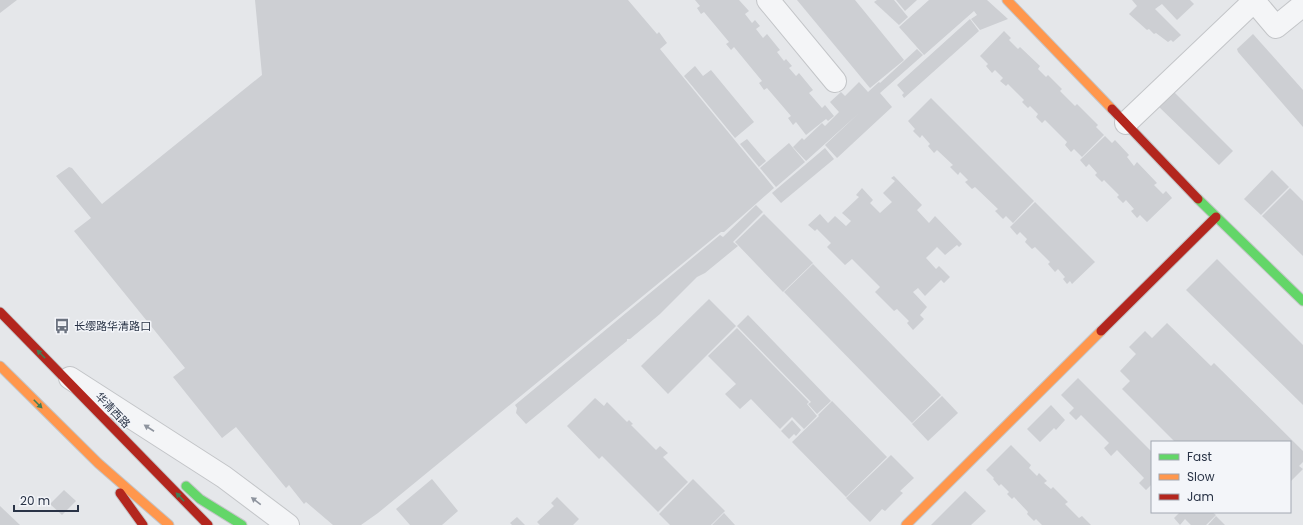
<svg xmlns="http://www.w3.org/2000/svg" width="1303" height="525" viewBox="0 0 1303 525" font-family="Poppins,'Noto Sans SC',sans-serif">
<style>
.building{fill:#cdcfd3}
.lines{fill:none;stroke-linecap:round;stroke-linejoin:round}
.street-casing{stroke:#c3c5c8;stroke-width:24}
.fast-casing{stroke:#c3c5c8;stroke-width:11}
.slow-casing{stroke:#c3c5c8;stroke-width:11}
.jam-casing{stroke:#c3c5c8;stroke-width:11}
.street{stroke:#f4f5f7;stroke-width:22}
.fast{stroke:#63d668;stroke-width:9}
.slow{stroke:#ff974d;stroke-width:9}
.jam{stroke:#b3261e;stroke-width:9}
.oneway{fill:#437c55}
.oneway2{fill:#8e949e}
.labels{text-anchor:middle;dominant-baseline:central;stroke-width:3;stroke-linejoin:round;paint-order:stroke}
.poi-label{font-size:11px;fill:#293346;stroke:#f3f5f9;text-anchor:start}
.street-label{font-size:11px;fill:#293346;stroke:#f3f5f9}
</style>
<rect width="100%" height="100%" fill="#e5e7ea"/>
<g class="building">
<path d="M0 0H17L0 13Z"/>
<path d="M255 0H628L657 34 659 32 667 43 660 49 774 188 724 232H721L378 513 361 525H333L306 502 304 504 289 485 286 488 236 427 222 438 173 377 185 368 74 231 91 218 56 176 69 167 72 168 102 204 262 75Z"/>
<path d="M695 0H739L749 11 745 14 752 23 755 20 760 26 756 29 763 38 767 34 780 50 777 52 784 61 786 59 792 66 789 68 796 76 799 73 813 90 809 93 822 108 825 105 834 116 828 121 826 119 806 135 796 122 793 125 788 118 791 116 767 88 764 90 759 83 762 81 734 47 731 50 726 44 729 42 704 12 701 14 697 8 700 6Z"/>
<path d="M797 0H855L904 60 870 88Z"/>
<path d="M877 0H894L908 17 899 25 874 2Z"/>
<path d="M896 0H917L905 11Z"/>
<path d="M929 0H987L1008 19 980 30 971 19 977 15 974 11 924 55 899 27Z"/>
<path d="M1132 0H1190L1194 4 1177 20 1162 4 1155 9 1181 35 1173 42 1171 40 1168 42 1156 33 1154 34 1149 29 1147 30 1129 14 1137 6Z"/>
<path d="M970 19 979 31 904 98 902 95 904 93 897 85Z"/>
<path d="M1004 31 1011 38 1009 40 1018 49 1020 47 1040 66 1038 69 1046 77 1048 75 1062 89 1060 91 1075 106 1077 104 1098 125 1096 127 1104 135 1082 157 1074 149 1071 152 1065 145 1067 142 1045 120 1042 123 1036 117 1038 114 1030 106 1028 108 1022 102 1024 100 1008 84 1006 86 1000 81 1003 78 995 70 992 73 986 66 988 64 980 56Z"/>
<path d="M1253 34 1303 90V127L1238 52 1237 49Z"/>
<path d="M917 49 923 55 880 93 892 107 837 158 825 145 858 114 806 161 793 147 802 138 804 140 822 123 825 126 839 112 830 102 841 92 845 96 859 82 868 92 879 82 880 83Z"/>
<path d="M695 66 703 76 711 70 754 122 735 138 684 76Z"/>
<path d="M1172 90 1233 151 1219 165 1157 105Z"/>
<path d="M931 98 1034 201 1013 223 1006 216 1003 219 995 211 998 209 975 187 972 189 965 182 968 180 960 172 958 175 950 167 953 165 937 150 934 153 928 146 930 144 922 135 920 138 913 131 915 129 908 121Z"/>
<path d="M1105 136 1112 143 1115 140 1129 155 1127 157 1134 166 1137 162 1157 183 1154 185 1163 194 1166 191 1172 198 1147 222 1140 215 1137 218 1131 211 1134 209 1126 200 1123 203 1117 197 1119 195 1104 180 1102 182 1095 175 1097 173 1089 164 1086 167 1080 160Z"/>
<path d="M747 139 766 161 759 167 740 144Z"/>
<path d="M789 143 805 162 776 187 760 168Z"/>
<path d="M825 148 834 159 781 203 772 193Z"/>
<path d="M1272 170 1289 187 1261 215 1244 199Z"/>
<path d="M894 176 922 205 917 210 929 223 935 216 962 244 959 247 957 245 945 255 937 247 926 258 936 269 939 266 950 277 944 283 941 280 925 296 918 288 913 292 927 307 920 315 924 319 913 330 907 323 909 321 897 309 894 311 875 292 880 287 852 259 845 265 827 247 831 243 817 229 815 231 808 225 820 214 828 223 835 216 846 226 851 221 842 213 859 197 856 195 862 188 873 200 870 203 880 213 892 202 883 193 895 181 891 178Z"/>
<path d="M1290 188 1303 201V256L1262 216Z"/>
<path d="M1035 202 1095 262 1072 284 1070 281 1067 284 1063 279 1065 277 1058 269 1055 272 1048 264 1050 262 1035 247 1032 249 1025 242 1027 239 1020 232 1017 235 1010 227Z"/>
<path d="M756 205 763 212 733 242 738 246 705 273 697 277 660 314 630 339H627V341L526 424 516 413 517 408 515 405 720 235 723 237Z"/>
<path d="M764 214 813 263 783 292 735 242Z"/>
<path d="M1217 259 1303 345V405L1186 290Z"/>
<path d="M813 264 941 395 912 423 784 292Z"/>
<path d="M709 299 736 326 668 394 641 366Z"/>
<path d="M748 315 831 401 817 414 808 404 811 402 737 326Z"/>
<path d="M1167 323 1211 366 1214 363 1303 451V462L1299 466 1303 469 1290 482V442H1175L1122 389 1130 381 1120 371 1136 354 1129 347 1145 331 1152 338Z"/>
<path d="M737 328 809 402 807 404 817 416 804 429 792 417 780 429 751 399 740 409 725 394 736 384 708 356Z"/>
<path d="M1078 378 1152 452V484L1146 490 1139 483 1144 478 1117 450 1111 456 1104 448 1109 443 1081 415 1076 420 1069 413 1074 408 1061 395Z"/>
<path d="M942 396 958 413 928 441 912 424Z"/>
<path d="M595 398 604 406 607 402 627 422 629 420 633 424 631 425 656 450 660 446 668 453 663 457 688 482 658 512 602 456 599 459 567 426Z"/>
<path d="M832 401 887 457 846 497 792 442 819 416 818 415Z"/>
<path d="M1051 405 1065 420 1056 430 1054 428 1040 442 1027 429Z"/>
<path d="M792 420 801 430 796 436 794 434 789 439 781 431Z"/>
<path d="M1011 445 1031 465 1029 468 1037 476 1039 473 1047 481 1044 483 1051 489 1053 487 1068 502 1065 504 1079 518 1082 516 1091 525H1042L1036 519 1034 521 1027 514 1028 512 1014 497 1012 499 1007 494 1009 492 1001 484 999 486 993 479 994 478 986 470Z"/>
<path d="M891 455 914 478 900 491 903 493 885 511 882 509 870 522 846 498Z"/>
<path d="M432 479 458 511 442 525H410L396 509Z"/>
<path d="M693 479 725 511 711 525H670L659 514Z"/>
<path d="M64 490 76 501 62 515 50 504Z"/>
<path d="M965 491 986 511 971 525H931Z"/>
<path d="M557 497 579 519 573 525H540L537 522 554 506 551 503Z"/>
<path d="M0 506 20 525H0Z"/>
<path d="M1180 512H1212L1216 515 1206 525H1191L1185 519 1180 525 1174 518Z"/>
<path d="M724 513 735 525H712Z"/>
<path d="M1216 516 1225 525H1208Z"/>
<path d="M517 517 525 525H512L510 523Z"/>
</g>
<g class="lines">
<g class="street-casing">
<g id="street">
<path d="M768 0 835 81"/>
<path d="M1126 123 1254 1 1276 27 1303 5"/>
<path d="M70 378 224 477 288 525"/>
</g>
</g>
<g class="fast-casing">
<g id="fast">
<path d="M1198 199 1303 301"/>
<path d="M186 486 200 499 242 525"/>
</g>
</g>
<g class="slow-casing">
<g id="slow">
<path d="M1007 0 1112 109"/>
<path d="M0 366 98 463 169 525"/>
<path d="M906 525 1101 331"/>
</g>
</g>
<g class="jam-casing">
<g id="jam">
<path d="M1112 109 1198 199"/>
<path d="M0 312 208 525"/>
<path d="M1101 331 1216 217"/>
<path d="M120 493 143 525"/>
</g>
</g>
<use href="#street" class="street"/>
<use href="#fast" class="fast"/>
<use href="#slow" class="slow"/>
<use href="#jam" class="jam"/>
</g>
<defs><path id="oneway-solid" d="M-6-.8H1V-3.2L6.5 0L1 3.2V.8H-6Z"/></defs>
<g class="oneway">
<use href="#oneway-solid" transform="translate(41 354) rotate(-135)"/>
<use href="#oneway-solid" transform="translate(38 404) rotate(45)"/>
<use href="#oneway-solid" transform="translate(180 497) rotate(-134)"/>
</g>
<g class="oneway2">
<use href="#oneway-solid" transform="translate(149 428) rotate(-147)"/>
<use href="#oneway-solid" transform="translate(256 501) rotate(-143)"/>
</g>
<defs>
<g id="bus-bare" transform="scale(1.2)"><path d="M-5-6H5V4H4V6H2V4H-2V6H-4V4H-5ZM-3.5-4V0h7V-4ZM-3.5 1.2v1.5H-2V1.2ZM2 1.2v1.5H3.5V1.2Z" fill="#6b727f" stroke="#f3f5f9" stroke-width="2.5" paint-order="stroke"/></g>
</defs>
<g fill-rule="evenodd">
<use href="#bus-bare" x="62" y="326"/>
</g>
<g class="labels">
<g class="poi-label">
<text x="74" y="326">长缨路华清路口</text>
</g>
<g class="street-label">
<text transform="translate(113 410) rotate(46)">华清西路</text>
</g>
</g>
<rect x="1151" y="441" width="140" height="72" fill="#f3f5f9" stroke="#a2a7b1"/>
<rect x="1159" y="454" width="20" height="6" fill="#63d668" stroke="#a2a7b1"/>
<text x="1187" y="461" font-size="12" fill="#293346">Fast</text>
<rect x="1159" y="474" width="20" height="6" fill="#ff974d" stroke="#a2a7b1"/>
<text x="1187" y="481" font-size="12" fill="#293346">Slow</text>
<rect x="1159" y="494" width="20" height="6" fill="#b3261e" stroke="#a2a7b1"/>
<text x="1187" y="501" font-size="12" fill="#293346">Jam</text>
<path d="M14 505v6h64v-6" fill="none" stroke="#293346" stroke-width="2"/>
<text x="20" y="505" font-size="12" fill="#293346" stroke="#f3f5f9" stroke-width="3" paint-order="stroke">20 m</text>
</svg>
